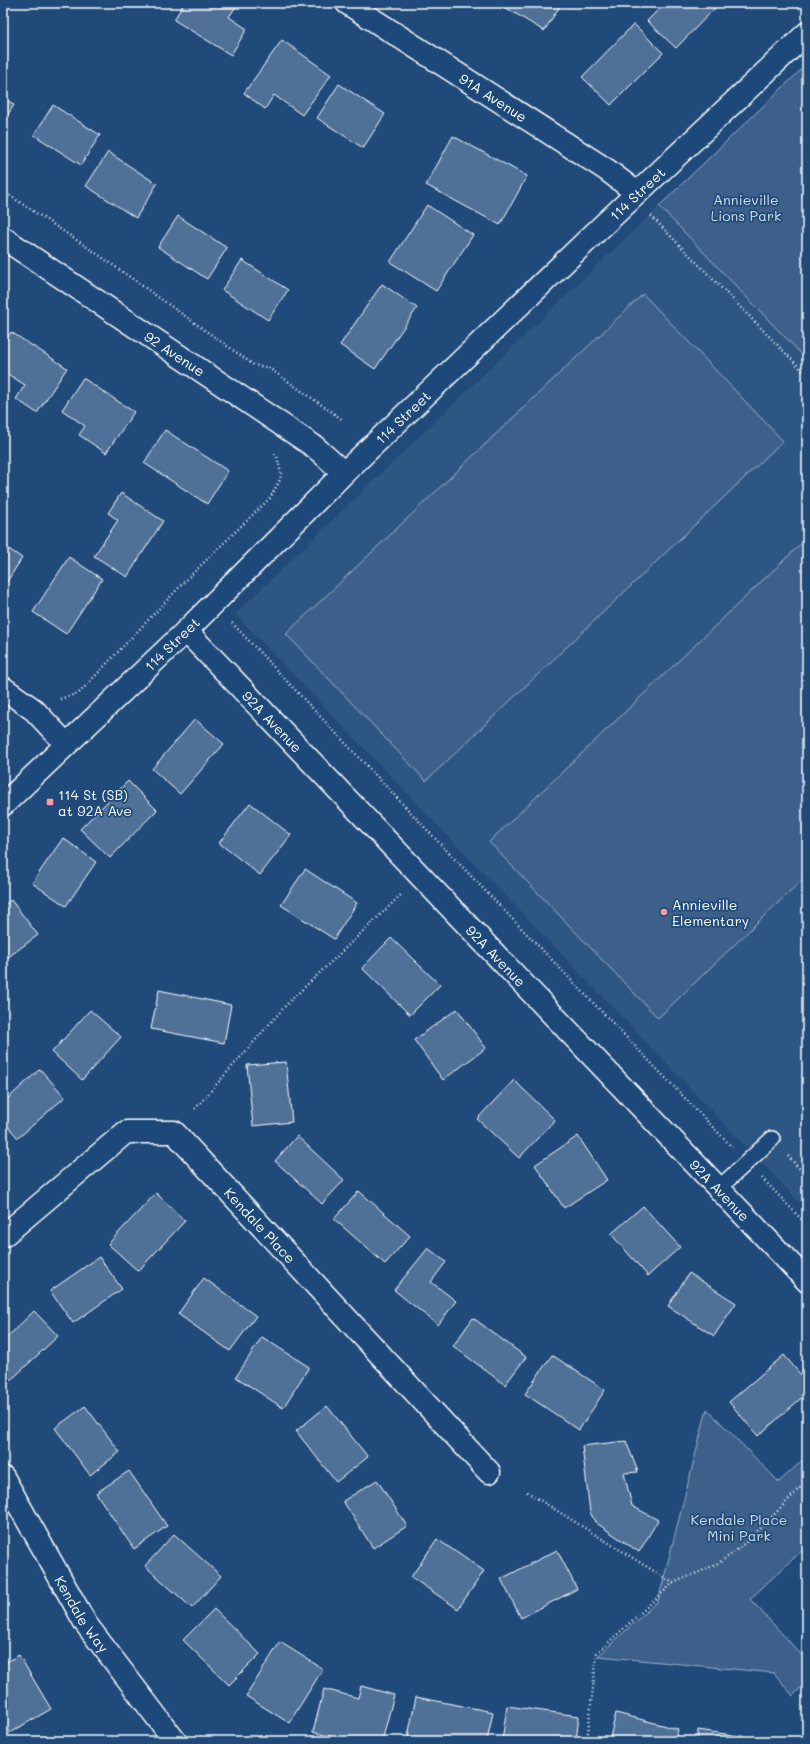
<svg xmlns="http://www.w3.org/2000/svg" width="810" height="1744" viewBox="0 0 810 1744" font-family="Mali,sans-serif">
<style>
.built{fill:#2e5683}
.green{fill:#3c618b;stroke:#9eb0c5}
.building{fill:#507197;stroke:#fff}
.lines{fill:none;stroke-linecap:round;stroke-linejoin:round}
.lane-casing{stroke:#fff;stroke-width:18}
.street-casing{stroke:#fff;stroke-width:25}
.secondary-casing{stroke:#fff;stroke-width:25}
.path{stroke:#fff;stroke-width:2.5;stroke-dasharray:1 3;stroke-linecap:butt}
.lane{stroke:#1f4a7a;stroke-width:15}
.street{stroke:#1f4a7a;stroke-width:22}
.secondary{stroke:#1f4a7a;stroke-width:22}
.poi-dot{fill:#ff9aa2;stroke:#1f4a7a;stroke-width:1.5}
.labels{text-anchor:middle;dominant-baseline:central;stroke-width:3.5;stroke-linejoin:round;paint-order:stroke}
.street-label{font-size:14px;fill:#fff;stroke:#1f4a7a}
.park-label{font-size:14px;fill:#d8dfe8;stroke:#1f4a7a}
.poi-label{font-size:14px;fill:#fff;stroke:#1f4a7a;text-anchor:start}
</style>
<rect width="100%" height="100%" fill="#1f4a7a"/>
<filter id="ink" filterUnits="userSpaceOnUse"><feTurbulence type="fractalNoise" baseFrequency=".025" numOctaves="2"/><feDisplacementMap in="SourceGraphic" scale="8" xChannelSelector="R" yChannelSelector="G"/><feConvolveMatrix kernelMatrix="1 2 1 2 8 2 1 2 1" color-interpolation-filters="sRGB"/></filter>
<g filter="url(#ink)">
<path class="built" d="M659 206 807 360V1210L235 614Z"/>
<g class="green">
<path d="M807 64V360L659 206Z"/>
<path d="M643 294 783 441 426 781 286 634Z"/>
<path d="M807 538V875L658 1018 489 842Z"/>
<path d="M707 1409 779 1482 807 1456V1546L750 1599 807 1661V1681L793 1696 774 1673 598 1656 658 1601Z"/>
</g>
<g class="building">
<path d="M184 3H238L229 17 247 29 231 55 174 20Z"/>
<path d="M498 3H562L544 31Z"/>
<path d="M665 3H720L676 48 647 21Z"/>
<path d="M634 24 663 53 611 105 582 77Z"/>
<path d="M282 40 331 75 302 115 274 95 265 109 244 93Z"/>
<path d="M339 84 385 114 363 148 317 118Z"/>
<path d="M3 97 14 105 3 122Z"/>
<path d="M53 105 100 135 81 165 34 135Z"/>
<path d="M453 136 527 176 500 225 426 185Z"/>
<path d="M108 152 157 184 136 218 86 186Z"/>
<path d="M427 205 473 235 436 291 390 262Z"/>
<path d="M178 216 227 248 207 279 158 247Z"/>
<path d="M242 260 288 290 268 320 222 290Z"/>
<path d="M382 284 417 308 375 369 340 345Z"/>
<path d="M11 332 67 368 37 413 16 399 25 385 3 371V344Z"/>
<path d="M83 378 134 412 106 453 79 435 85 426 62 410Z"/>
<path d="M165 430 228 471 207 504 144 463Z"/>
<path d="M121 493 163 521 127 577 94 556 118 520 108 513Z"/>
<path d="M3 545 22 558 3 588Z"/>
<path d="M69 557 102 579 66 634 33 612Z"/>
<path d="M195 719 224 744 180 794 152 769Z"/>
<path d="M128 781 157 810 110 858 80 829Z"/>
<path d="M250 803 291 835 260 875 219 843Z"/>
<path d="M63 838 96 862 66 906 32 883Z"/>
<path d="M305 869 357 903 334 939 281 905Z"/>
<path d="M11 900 38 935 3 961V906Z"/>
<path d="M391 938 440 985 410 1015 362 968Z"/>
<path d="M159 990 231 1005 224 1043 151 1029Z"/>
<path d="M457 1009 486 1048 443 1080 414 1040Z"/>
<path d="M90 1010 121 1037 82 1080 52 1052Z"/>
<path d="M286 1062 292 1122 253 1126 247 1065Z"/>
<path d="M40 1069 65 1097 18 1138 3 1121V1103Z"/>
<path d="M514 1080 555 1120 519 1158 477 1119Z"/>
<path d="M297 1136 344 1180 322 1204 275 1161Z"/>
<path d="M578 1136 607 1180 564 1208 535 1165Z"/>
<path d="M359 1191 410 1236 385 1264 334 1219Z"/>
<path d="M156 1193 185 1221 138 1271 108 1244Z"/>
<path d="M643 1206 680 1247 648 1276 611 1234Z"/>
<path d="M428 1248 446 1262 431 1282 456 1301 438 1325 394 1290Z"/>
<path d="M99 1257 122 1289 73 1323 50 1291Z"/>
<path d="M689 1273 736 1303 714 1336 668 1306Z"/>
<path d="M204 1278 256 1316 230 1351 178 1314Z"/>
<path d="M34 1311 58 1336 11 1380 3 1372V1341Z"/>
<path d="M473 1318 526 1357 505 1385 453 1346Z"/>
<path d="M262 1337 309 1367 283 1408 236 1377Z"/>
<path d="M552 1355 605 1390 579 1430 525 1394Z"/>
<path d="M784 1355 807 1382V1393L758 1436 729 1402Z"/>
<path d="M85 1406 120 1452 90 1475 55 1428Z"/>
<path d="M327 1406 368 1457 336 1482 296 1431Z"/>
<path d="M626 1441 638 1472 624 1473 632 1506 658 1520 639 1552 595 1522 590 1512 582 1446Z"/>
<path d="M129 1471 167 1526 134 1549 96 1493Z"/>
<path d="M377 1480 407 1526 373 1548 343 1501Z"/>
<path d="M174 1534 221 1576 192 1608 145 1566Z"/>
<path d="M437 1539 484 1571 458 1609 411 1577Z"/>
<path d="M557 1550 577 1589 521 1618 501 1579Z"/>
<path d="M214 1609 260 1654 229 1685 183 1640Z"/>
<path d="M280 1642 323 1669 289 1723 246 1696Z"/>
<path d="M19 1655 51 1709 4 1736 3 1734V1664Z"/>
<path d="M361 1686 394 1695 382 1741H348L313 1732 324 1689 358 1698Z"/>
<path d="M416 1697 493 1712 487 1741H407Z"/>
<path d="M507 1706 579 1716 576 1741H502Z"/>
<path d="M616 1713 678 1729 675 1741H609Z"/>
<path d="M698 1730 766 1740V1741H697Z"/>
</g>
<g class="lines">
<g class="lane-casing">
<path id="lane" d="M719 1188 772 1139"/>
</g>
<g class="street-casing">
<g id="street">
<path id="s1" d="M347 3 607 170 637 193"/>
<path id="s2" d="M344 473 597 231 807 33"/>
<path d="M3 688 34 710 66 744"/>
<path id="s3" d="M3 1236 126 1132H174L489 1472"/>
<path id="s4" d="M3 1477 86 1624 175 1741"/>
</g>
</g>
<g class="secondary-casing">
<g id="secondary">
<path id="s5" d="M3 238 315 447 344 473 186 631 3 805"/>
<path id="s6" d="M186 631 220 666 807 1281"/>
</g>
</g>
<g class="path">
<path d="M3 191 93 251 254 365 269 368 343 420"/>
<path d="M651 216 807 375"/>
<path d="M232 623 448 852 732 1147"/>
<path d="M60 699 79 693 188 578 270 498 280 480 281 473 277 457 274 452"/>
<path d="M195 1109 287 1004 401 895"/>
<path d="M788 1156 807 1177"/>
<path d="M762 1178 807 1225"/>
<path d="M527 1492 673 1583C692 1575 712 1568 729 1556 757 1535 782 1505 807 1481"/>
<path d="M587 1741 597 1653 673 1583"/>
</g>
<use href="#lane" class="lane"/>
<use href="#street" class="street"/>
<use href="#secondary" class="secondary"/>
</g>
</g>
<g class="poi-dot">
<rect x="46" y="798" width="8" height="8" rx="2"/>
<circle cx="664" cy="912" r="4"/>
</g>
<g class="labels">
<g class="street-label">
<text stroke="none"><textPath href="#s1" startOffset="174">91A Avenue</textPath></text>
<text stroke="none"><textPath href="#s2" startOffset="405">114 Street</textPath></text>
<text stroke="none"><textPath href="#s5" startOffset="207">92 Avenue</textPath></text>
<text stroke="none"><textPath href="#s2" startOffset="81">114 Street</textPath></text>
<text transform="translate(172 644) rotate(-44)">114 Street</text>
<text stroke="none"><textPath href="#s6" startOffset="125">92A Avenue</textPath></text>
<text stroke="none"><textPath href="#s6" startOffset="449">92A Avenue</textPath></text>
<text stroke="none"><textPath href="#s6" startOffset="773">92A Avenue</textPath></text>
<text stroke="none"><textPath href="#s3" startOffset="336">Kendale Place</textPath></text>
<text stroke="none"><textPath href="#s4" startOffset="158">Kendale Way</textPath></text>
</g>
<g class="park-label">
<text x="746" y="199">Annieville<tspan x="746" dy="16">Lions Park</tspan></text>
<text x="739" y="1519">Kendale Place<tspan x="739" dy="16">Mini Park</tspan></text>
</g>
<g class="poi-label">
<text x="58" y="794">114 St (SB)<tspan x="58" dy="16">at 92A Ave</tspan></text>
<text x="672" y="904">Annieville<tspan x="672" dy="16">Elementary</tspan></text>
</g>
</g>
<rect width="810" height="1744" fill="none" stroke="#1f4a7a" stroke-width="16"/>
<rect x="8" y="8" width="794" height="1728" fill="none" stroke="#fff" stroke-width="1.5" filter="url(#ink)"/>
</svg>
